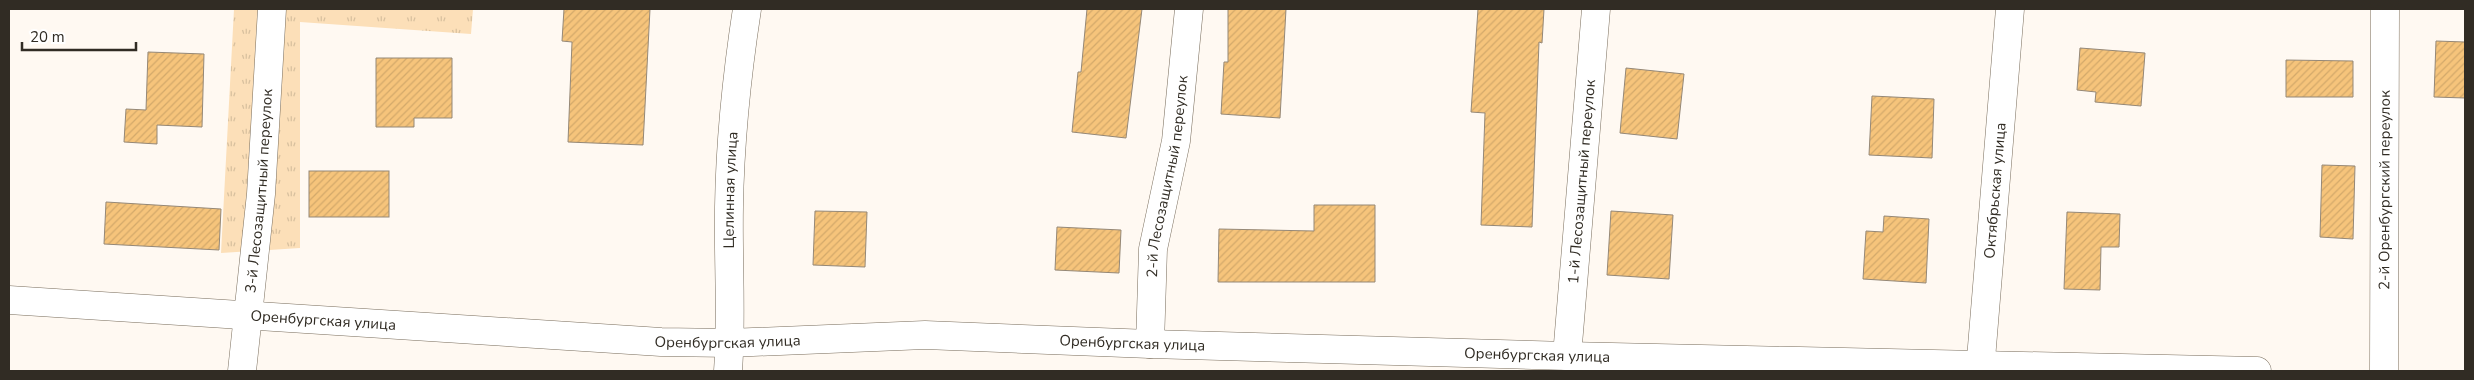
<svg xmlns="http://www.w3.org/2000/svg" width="2474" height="380" font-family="'Nunito Sans',sans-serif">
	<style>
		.grass { fill: url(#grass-tufts) }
		.building { fill: url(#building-hatch); stroke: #958877 }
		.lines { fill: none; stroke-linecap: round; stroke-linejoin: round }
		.minor-casing { stroke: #796d5c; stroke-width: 29 }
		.tertiary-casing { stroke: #796d5c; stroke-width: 29 }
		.minor { stroke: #fff; stroke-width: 28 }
		.tertiary { stroke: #fff; stroke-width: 28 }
		.labels { text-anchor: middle; stroke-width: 4; stroke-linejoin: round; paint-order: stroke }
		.street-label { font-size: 15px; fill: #312c24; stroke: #fff }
	</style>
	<defs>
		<pattern id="grass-tufts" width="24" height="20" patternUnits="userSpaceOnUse" patternTransform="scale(1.25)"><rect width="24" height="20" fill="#fcdfb8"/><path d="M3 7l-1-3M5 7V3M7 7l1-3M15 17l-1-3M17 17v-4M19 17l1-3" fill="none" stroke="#d8c09e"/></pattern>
		<pattern id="building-hatch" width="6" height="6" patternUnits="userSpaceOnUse" patternTransform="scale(1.25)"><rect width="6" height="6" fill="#f6c47b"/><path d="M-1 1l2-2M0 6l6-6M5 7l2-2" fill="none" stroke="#d3a96a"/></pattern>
	</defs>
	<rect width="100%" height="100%" fill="#fff9f2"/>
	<!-- grass -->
	<polygon class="grass" points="234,9 473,9 471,34 300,22 300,248 221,253"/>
	<!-- building -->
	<g class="building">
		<polygon points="564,9 650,9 643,145 568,142 572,42 562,41"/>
		<polygon points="1087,9 1142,9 1126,138 1072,132 1078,72 1081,72"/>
		<polygon points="1228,9 1286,9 1280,118 1221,114 1224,62 1228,62"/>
		<polygon points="1478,9 1544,9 1542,43 1539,42 1532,227 1481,225 1485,113 1471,112"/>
		<polygon points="2436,41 2465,42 2465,98 2434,97"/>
		<polygon points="2080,48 2145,53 2141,106 2095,102 2096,92 2077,90"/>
		<polygon points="148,52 204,54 202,127 157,125 157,144 124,142 126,109 146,110"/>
		<polygon points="376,58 452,58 452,118 414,118 414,127 376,127"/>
		<polygon points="2286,60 2353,61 2353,97 2286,97"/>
		<polygon points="1626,68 1684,74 1677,139 1620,133"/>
		<polygon points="1872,96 1934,99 1932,158 1869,155"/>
		<polygon points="2322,165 2355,166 2353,239 2320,237"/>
		<rect x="309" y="171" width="80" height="46"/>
		<polygon points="106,202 221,209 219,250 104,244"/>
		<polygon points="1314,205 1375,205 1375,282 1218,282 1219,229 1314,231"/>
		<polygon points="815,211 867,212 865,267 813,265"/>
		<polygon points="1611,211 1673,215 1669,279 1607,275"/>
		<polygon points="2067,212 2120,214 2119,247 2101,247 2100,290 2064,289"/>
		<polygon points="1884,216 1929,219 1926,283 1863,279 1866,231 1883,232"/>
		<polygon points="1057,227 1121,230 1119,273 1055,270"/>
	</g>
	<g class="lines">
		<defs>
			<g id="minor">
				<path id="s1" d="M9 300 661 342 730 343 925 335 1150 344 1567 356 2257 371"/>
				<path id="s2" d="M1150 344 1153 249 1176 141 1189 9"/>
				<path id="s3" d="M1567 356 1596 9"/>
				<path id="s4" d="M242 371 261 194 272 9"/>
				<path id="s5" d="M728 371C732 317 728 262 729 207 730 141 737 74 747 9"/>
				<path id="s6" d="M2384 371 2385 9"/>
			</g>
			<g id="tertiary">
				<path id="s7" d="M1980 371 2010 9"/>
			</g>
		</defs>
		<!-- minor casing -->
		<use href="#minor" class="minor-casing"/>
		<!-- tertiary casing -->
		<use href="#tertiary" class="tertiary-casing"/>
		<!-- minor -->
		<use href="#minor" class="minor"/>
		<!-- tertiary -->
		<use href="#tertiary" class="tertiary"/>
	</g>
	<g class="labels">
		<!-- street labels -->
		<g class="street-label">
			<text dy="5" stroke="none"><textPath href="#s2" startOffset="169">2-й Лесозащитный переулок</textPath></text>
			<text dy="5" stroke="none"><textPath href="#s3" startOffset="175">1-й Лесозащитный переулок</textPath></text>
			<text dy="5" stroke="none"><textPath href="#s4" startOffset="181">3-й Лесозащитный переулок</textPath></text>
			<text dy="5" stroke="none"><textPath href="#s5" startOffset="181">Целинная улица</textPath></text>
			<text dy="5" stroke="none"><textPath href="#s7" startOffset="181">Октябрьская улица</textPath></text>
			<text dy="5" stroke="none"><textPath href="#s6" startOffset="181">2-й Оренбургский переулок</textPath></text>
			<text dy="5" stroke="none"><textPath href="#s1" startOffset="315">Оренбургская улица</textPath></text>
			<text dy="5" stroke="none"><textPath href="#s1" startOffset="720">Оренбургская улица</textPath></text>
			<text dy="5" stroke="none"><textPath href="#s1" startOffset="1125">Оренбургская улица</textPath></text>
			<text dy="5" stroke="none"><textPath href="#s1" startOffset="1530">Оренбургская улица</textPath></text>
		</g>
	</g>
	<!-- border -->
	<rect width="2474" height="380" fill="none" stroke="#312c24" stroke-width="20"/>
	<!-- scale -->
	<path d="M22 42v8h114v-8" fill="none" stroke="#312c24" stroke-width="2.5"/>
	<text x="30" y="42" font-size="15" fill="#312c24" stroke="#ffffff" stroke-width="4" paint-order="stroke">20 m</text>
</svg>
